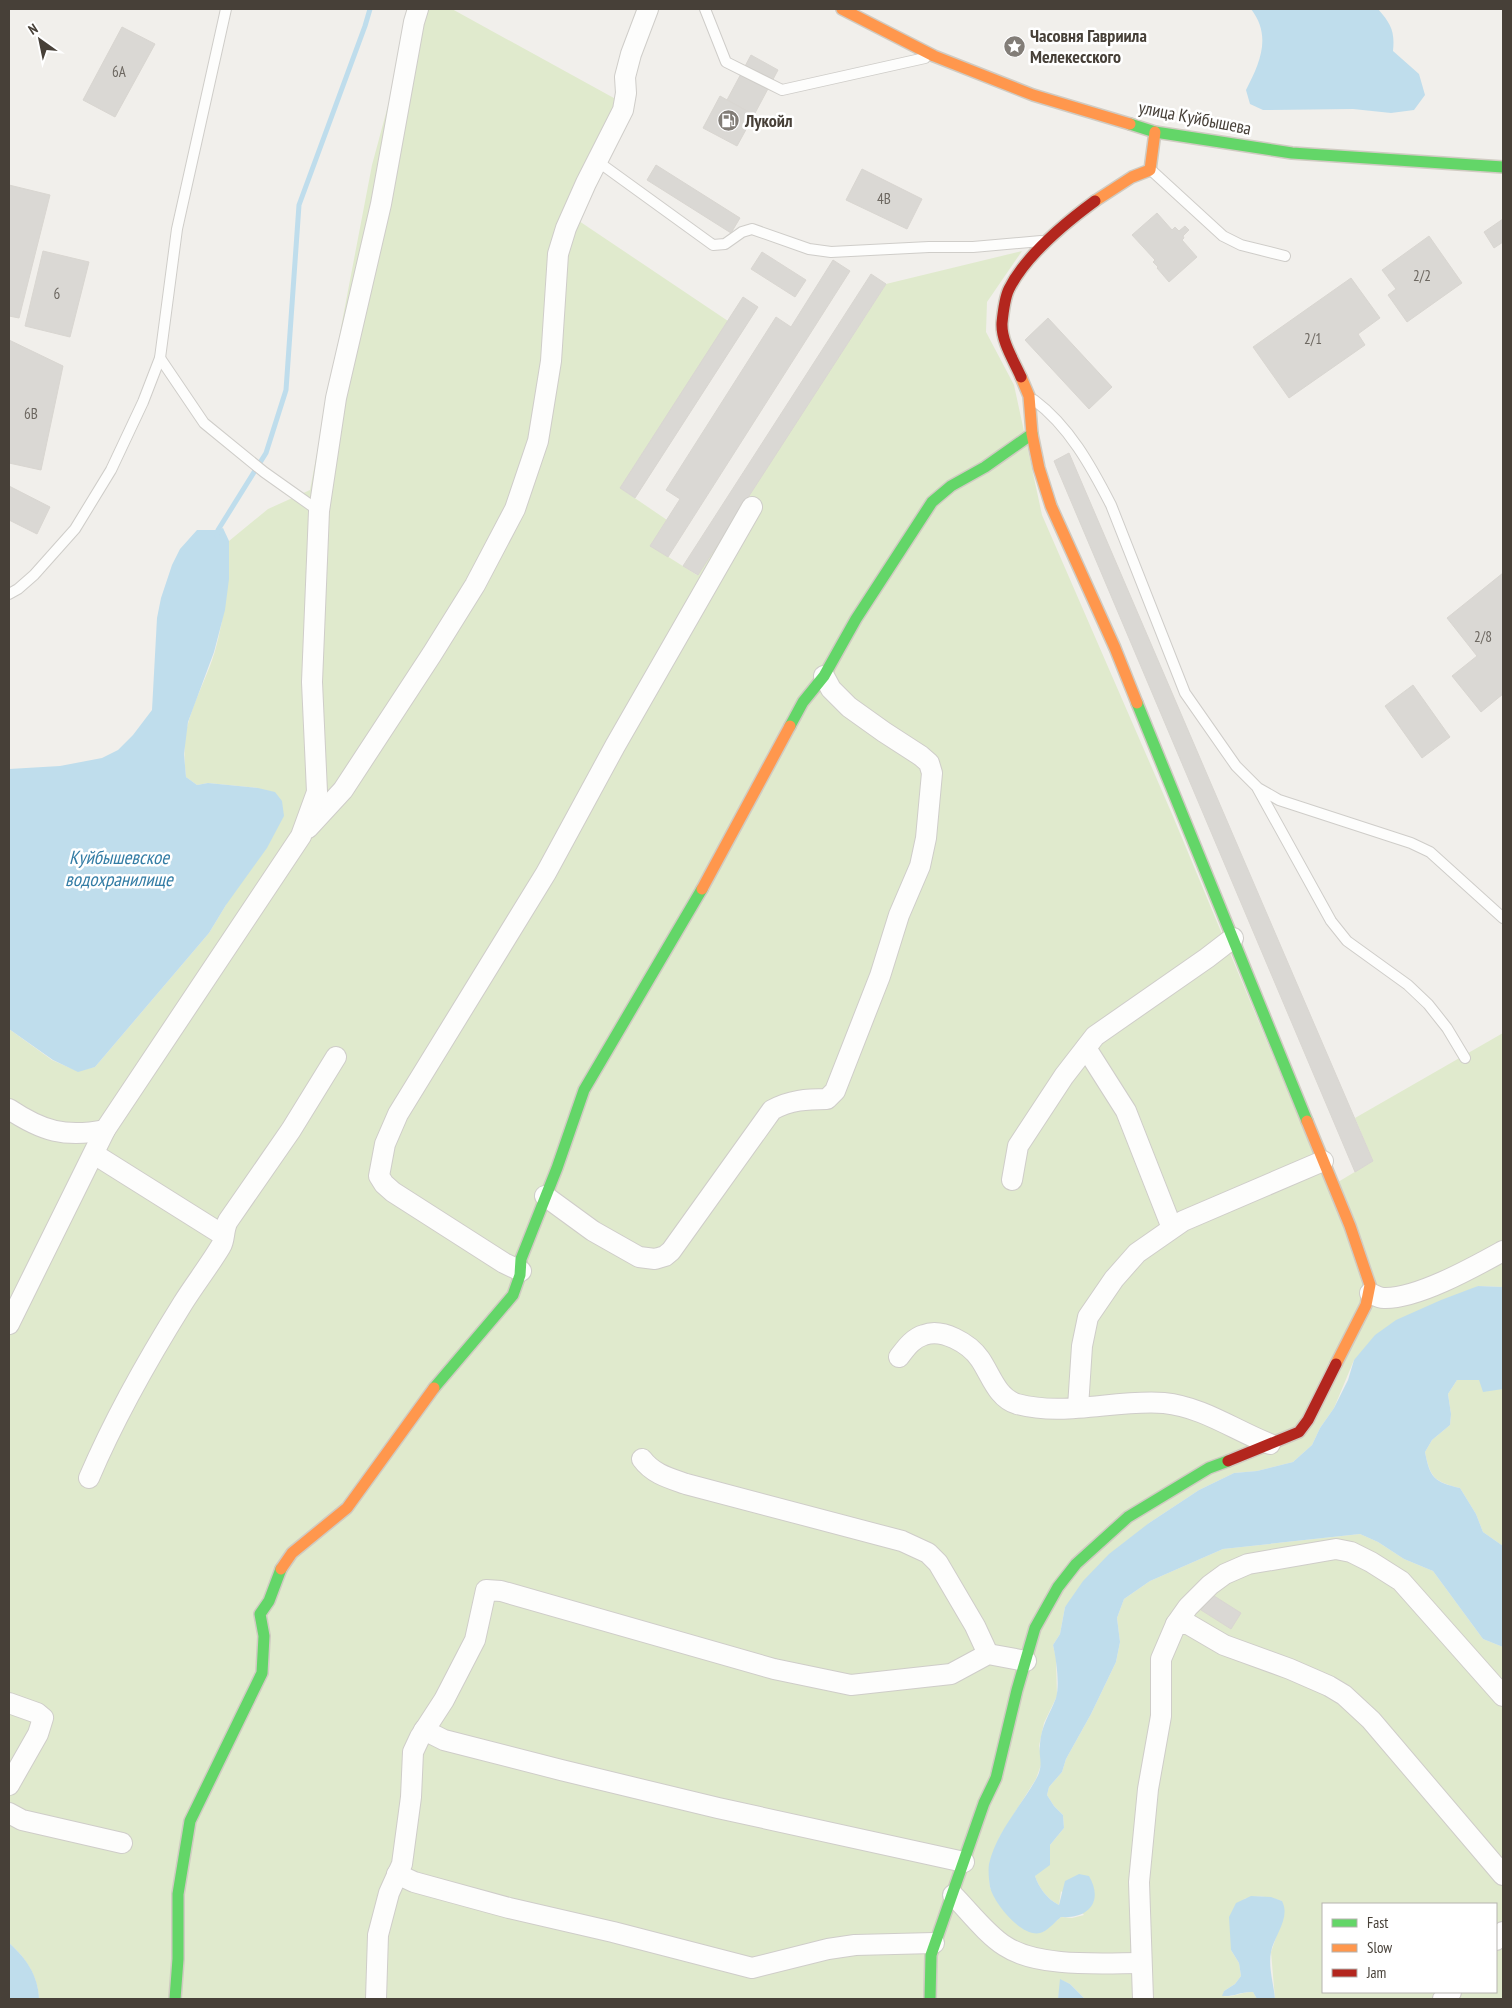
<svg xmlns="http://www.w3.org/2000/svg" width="1512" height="2008" font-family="'PT Sans Narrow',sans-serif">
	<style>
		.green { fill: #e0eacd; fill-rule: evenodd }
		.water { fill: #bfddec }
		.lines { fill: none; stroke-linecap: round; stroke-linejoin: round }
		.stream { stroke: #bfddec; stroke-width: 5 }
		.building { fill: #dad8d4; stroke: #d9d6d1 }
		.lane-casing { stroke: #cfcdc9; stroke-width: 12 }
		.street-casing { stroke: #cfcdc9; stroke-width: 22 }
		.fast-casing { stroke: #d0cbc2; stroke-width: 14 }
		.slow-casing { stroke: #d0cbc2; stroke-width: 14 }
		.jam-casing { stroke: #d0cbc2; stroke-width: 14 }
		.lane { stroke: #fdfdfc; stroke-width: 10 }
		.street { stroke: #fdfdfc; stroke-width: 20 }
		.fast { stroke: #63d668; stroke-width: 11 }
		.slow { stroke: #ff974d; stroke-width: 11 }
		.jam { stroke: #b3261e; stroke-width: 11 }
		.labels { text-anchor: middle; stroke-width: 5; stroke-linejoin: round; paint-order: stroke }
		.number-label { font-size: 15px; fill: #6c6760 }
		.poi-label { font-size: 18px; font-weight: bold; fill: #474038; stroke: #fff; text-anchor: start }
		.street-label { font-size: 18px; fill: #474038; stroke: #fff }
		.water-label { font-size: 19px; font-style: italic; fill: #347da5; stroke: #fff }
	</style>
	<rect width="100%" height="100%" fill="#f1efeb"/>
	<!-- green -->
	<g class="green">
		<path d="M414 9H452L632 108 579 221 728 321 620 488 667 520 651 546 697 575 886 284 1022 251 987 302 986 332 1014 385 1042 515 1172 814 1328 1188 1373 1161 1355 1118 1503 1033V1287L1478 1286 1354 1360 1334 1408 1320 1428 1312 1445 1293 1462 1257 1471 1234 1473 1199 1490 1149 1523 1065 1607 1060 1634 1053 1645 1056 1658 1057 1696 1044 1723 1039 1746 1042 1762 1036 1779 1000 1836 989 1865 990 1888 1043 1932 1061 1917 1072 1918 1084 1915 1061 1891 1059 1905C1047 1899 1039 1888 1035 1876L1049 1857 1050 1845 1064 1828 1063 1815 1054 1806 1047 1795 1049 1787 1062 1772 1066 1759 1091 1714 1116 1662 1120 1642 1117 1618 1124 1599 1150 1581 1223 1549 1360 1534 1378 1542 1404 1559 1433 1571 1483 1639 1503 1647V1999H1275L1271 1952 1283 1917 1282 1901C1270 1897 1256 1894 1244 1899L1231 1950 1239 1963 1241 1976 1235 1984 1224 1991 1223 1996C1233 1998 1242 1991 1253 1992L1257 1999H1085L1070 1984 1061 1980 1058 1999H39C38 1976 26 1958 9 1943V1029L52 1060 77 1071 95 1067 209 933 226 905 258 788 208 783 197 785 186 777C184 758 183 738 189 720 196 696 208 675 215 651 225 615 229 580 229 541L268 509 310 490 372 165ZM1323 1904H1496V1992H1323Z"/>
		<path d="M1457 1380H1479L1503 1389V1546L1483 1532 1476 1514 1460 1488C1434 1482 1430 1477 1425 1452L1432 1440 1450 1425 1451 1414 1448 1394Z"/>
	</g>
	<!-- water -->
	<g class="water">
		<path d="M1251 9H1378C1391 24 1395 31 1393 51L1419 74 1425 95 1414 110 1391 113 1353 109 1263 110 1250 104 1246 90C1260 63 1272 36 1251 9Z"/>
		<polygon points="223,528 229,541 229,579 225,610 214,652 188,722 184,754 186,777 197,785 208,783 258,788 275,792 282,801 284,816 267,848 226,905 209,933 95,1067 78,1072 53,1060 9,1029 9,769 60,766 102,758 118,750 133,735 152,710 157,618 161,598 172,565 180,549 197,530 218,530"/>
		<path d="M1478 1286 1503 1287V1389L1483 1392 1479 1380H1457L1448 1394 1451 1414 1450 1425 1432 1440 1425 1452C1430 1478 1434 1482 1460 1488L1476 1514 1483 1532 1503 1546V1647L1483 1639 1433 1571 1404 1559 1378 1542 1360 1534 1223 1549 1150 1581 1124 1599 1117 1618 1120 1642 1116 1662 1091 1714 1066 1759 1062 1772 1049 1787 1047 1795 1054 1806 1063 1815 1064 1828 1050 1845V1865L1035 1876C1039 1888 1047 1899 1059 1905L1065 1881 1079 1874 1089 1876C1104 1902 1088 1919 1061 1917 1056 1921 1049 1929 1043 1932 1024 1941 994 1904 990 1887 989 1881 988 1870 989 1864 996 1833 1020 1807 1035 1781 1045 1764 1038 1759 1040 1744 1041 1726 1050 1714 1056 1698 1060 1684 1056 1658 1053 1645L1060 1634 1065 1607 1083 1581 1109 1554 1149 1523 1199 1490 1234 1473 1257 1471 1293 1462 1312 1445 1320 1428 1334 1408 1348 1380 1354 1360 1375 1335 1396 1320 1441 1300Z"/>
		<path d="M1251 1896 1271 1897 1282 1901C1291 1918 1274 1936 1271 1952 1268 1967 1274 1985 1275 1999H1257L1253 1992C1242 1991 1234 1997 1222 1996L1224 1991 1235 1984 1241 1976 1239 1963 1231 1950 1229 1917 1236 1903Z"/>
		<path d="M9 1943C26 1958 38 1975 39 1999H9Z"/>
		<polygon points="1060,1979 1070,1984 1085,1999 1058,1999"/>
	</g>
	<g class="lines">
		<!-- stream -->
		<polyline class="stream" points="217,536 218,530 266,453 286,390 299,205 365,26 370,9"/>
	</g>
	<!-- building -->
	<g class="building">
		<polygon points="122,27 155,44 115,117 83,100"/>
		<polygon points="751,55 778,70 754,115 727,100"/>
		<polygon points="720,96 754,115 737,146 703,128"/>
		<polygon points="656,165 740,218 731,233 647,180"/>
		<polygon points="862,169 922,199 907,229 846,200"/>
		<polygon points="9,185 50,195 19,318 9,316"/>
		<polygon points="1157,213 1172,230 1175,227 1179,231 1185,226 1189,230 1183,236 1184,238 1182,240 1197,257 1169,282 1157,268 1158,267 1153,262 1155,260 1132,235"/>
		<polygon points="1503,219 1503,242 1494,248 1484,232"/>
		<polygon points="1429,236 1462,283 1407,322 1388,295 1396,289 1382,270"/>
		<polygon points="43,251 89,262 70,337 25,326"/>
		<polygon points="762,252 806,280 795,297 751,269"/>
		<polygon points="833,260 850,271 668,557 650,546 680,499 666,490 776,317 791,327"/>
		<polygon points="871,274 886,284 698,575 683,566"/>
		<polygon points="1351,278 1380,318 1358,334 1365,345 1289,398 1253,347"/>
		<polygon points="743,297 758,307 635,498 620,488"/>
		<polygon points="1048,318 1112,387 1089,409 1025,340"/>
		<polygon points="9,340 63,366 41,470 9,463"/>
		<polygon points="1069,453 1373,1161 1355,1172 1054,461"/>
		<polygon points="9,486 50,507 37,534 9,520"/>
		<polygon points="1503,573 1503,694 1481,712 1452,676 1477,656 1447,618"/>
		<polygon points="1413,685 1450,737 1422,758 1385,706"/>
		<polygon points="1211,1594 1241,1613 1231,1629 1201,1610"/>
	</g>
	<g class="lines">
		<defs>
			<g id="lane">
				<polyline points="705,9 726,62 782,90 925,58"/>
				<polyline points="597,161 713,245 725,244 742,232 752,229 809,249 831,252 929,247 973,247 1041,241"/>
				<polyline points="1151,170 1223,236 1241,245 1285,256"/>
				<polyline points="160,358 204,423 264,472 319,511"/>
				<path d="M1034 400C1069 426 1091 466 1111 505L1185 693 1236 766 1258 788 1279 800 1411 843 1430 852 1503 918"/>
				<polyline points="9,594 18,589 34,575 75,529 111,470 143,402 160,358 177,229 226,9"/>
				<polyline points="1258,789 1331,921 1347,941 1408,985 1428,1004 1447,1028 1465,1058"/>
			</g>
			<g id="street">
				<polyline points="308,828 343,790 432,654 475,585 515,509 538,441 551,361 558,254 566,228 586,183 623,110 626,93 625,77 631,54 648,9"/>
				<polyline points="1086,1048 1126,1111 1172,1228"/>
				<path d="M9 1109C42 1131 65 1138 105 1130"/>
				<polyline points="94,1154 223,1235"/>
				<polyline points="1012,1180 1018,1146 1064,1076 1095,1036 1207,958 1233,938"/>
				<path d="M545 1196 593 1231 639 1257 655 1259 665 1256 671 1251 772 1110C790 1100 807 1099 827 1099L835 1091 880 976 899 915 920 866 926 838 932 773 929 763 921 756 884 732 849 707 831 689 824 676"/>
				<polyline points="521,1271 504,1263 393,1192 384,1184 379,1176 385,1144 398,1114 546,873 615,746 752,507"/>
				<path d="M1370 1293C1374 1295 1379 1298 1384 1298 1417 1299 1474 1267 1503 1251"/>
				<polyline points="9,1324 105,1130 301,836 317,792 312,682 319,511 336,398 381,204 414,22 418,9"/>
				<path d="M899 1357C906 1348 913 1338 924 1335 942 1328 969 1343 980 1359 991 1375 997 1398 1017 1404 1065 1417 1116 1399 1164 1403 1203 1407 1234 1430 1270 1444"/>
				<polyline points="1078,1407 1082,1346 1088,1317 1114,1279 1137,1253 1183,1221 1323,1161"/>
				<path d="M642 1459C653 1474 669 1478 686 1484L902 1541 928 1553 938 1563 975 1626 988 1654"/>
				<path d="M89 1478C115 1417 148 1359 183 1303 195 1284 209 1266 221 1246 225 1240 223 1230 228 1221L291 1130 336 1057"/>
				<polyline points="1176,1624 1188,1624 1224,1645 1290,1669 1329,1686 1344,1695 1371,1720 1503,1875"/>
				<polyline points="9,1703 37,1713 43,1718 38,1734 9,1785"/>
				<polyline points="424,1730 444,1740 561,1770 718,1808 964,1862"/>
				<polyline points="9,1813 22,1820 122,1843"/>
				<polyline points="397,1874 414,1882 509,1908 613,1932 752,1968 828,1949 855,1945 934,1943"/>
				<path d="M953 1895C968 1910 987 1935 1005 1946 1038 1968 1103 1963 1141 1963"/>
				<polyline points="1496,1940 1503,1932"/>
				<polyline points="376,1999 378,1935 389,1893 402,1864 411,1797 413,1752 420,1737 444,1700 475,1640 486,1590 501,1591 774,1669 851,1685 951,1674 988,1654 1026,1661"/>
				<polyline points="1143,1999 1139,1882 1148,1789 1161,1716 1161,1659 1176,1624 1188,1607 1210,1585 1225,1574 1248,1564 1336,1549 1351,1552 1371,1562 1401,1581 1503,1696"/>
				<polyline points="1443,1999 1451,1992"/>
			</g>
			<g id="fast">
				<polyline points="1130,124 1155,132 1292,153 1503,167"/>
				<polyline points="1137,703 1307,1121"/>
				<polyline points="790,726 803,702 824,676 856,619 932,502 951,486 985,467 1032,434"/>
				<polyline points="434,1388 513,1295 520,1275 521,1259 557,1168 584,1090 702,889"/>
				<polyline points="175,1999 178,1959 178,1894 190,1821 262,1673 264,1636 260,1614 269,1601 281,1569"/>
				<polyline points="930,1999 931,1955 984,1803 996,1778 1017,1690 1035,1628 1058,1587 1076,1564 1128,1517 1209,1468 1228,1461"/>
			</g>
			<g id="slow">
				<polyline points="842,9 934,56 1033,95 1130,124"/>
				<polyline points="1095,201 1132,177 1150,170 1155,132"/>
				<polyline points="1021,377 1029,396 1032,434 1039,468 1051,506 1115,648 1137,703"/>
				<polyline points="702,889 790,726"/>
				<polyline points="1307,1121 1350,1226 1370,1285 1366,1305 1336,1364"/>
				<polyline points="281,1569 292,1553 347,1508 434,1388"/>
			</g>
			<g id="jam">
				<path d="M1021 377C1014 361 1001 341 1002 323 1003 313 1005 297 1009 289 1026 255 1065 223 1095 201"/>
				<polyline points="1228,1461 1299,1432 1308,1420 1336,1364"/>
			</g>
		</defs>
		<!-- lane casing -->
		<use href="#lane" class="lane-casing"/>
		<!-- street casing -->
		<use href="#street" class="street-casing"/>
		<!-- fast casing -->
		<use href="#fast" class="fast-casing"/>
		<!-- slow casing -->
		<use href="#slow" class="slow-casing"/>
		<!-- jam casing -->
		<use href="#jam" class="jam-casing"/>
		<!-- lane -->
		<use href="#lane" class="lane"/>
		<!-- street -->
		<use href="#street" class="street"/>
		<!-- fast -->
		<use href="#fast" class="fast"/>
		<!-- slow -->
		<use href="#slow" class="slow"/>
		<!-- jam -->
		<use href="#jam" class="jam"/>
	</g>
	<!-- icons -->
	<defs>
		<symbol id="sight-disc" viewBox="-11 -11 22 22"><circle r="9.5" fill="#827d77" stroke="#fff"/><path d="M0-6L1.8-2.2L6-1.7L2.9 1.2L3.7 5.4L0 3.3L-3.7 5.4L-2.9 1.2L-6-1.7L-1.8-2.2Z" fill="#fff"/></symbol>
		<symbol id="fuel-disc" viewBox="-11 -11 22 22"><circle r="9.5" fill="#827d77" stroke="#fff"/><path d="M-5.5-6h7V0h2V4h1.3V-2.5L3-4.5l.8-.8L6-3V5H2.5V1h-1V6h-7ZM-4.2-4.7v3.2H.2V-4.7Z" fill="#fff"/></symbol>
	</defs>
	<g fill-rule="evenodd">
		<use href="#sight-disc" x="1002" y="34" width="25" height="25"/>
		<use href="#fuel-disc" x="716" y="108" width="25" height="25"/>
	</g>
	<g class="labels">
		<!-- number labels -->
		<g class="number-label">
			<text x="119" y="77">6А</text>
			<text x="884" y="204">4В</text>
			<text x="1422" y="281">2/2</text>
			<text x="57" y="299">6</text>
			<text x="1313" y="344">2/1</text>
			<text x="31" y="419">6В</text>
			<text x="1483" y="642">2/8</text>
		</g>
		<!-- poi labels -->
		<g class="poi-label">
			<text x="1030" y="42">Часовня Гавриила<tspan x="1030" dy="21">Мелекесского</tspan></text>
			<text x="745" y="127">Лукойл</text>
		</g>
		<!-- street labels -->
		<g class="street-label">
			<text transform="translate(1195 118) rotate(11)" y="6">улица Куйбышева</text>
		</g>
		<!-- water labels -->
		<g class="water-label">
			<text x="119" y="864">Куйбышевское<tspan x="119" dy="22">водохранилище</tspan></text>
		</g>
	</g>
	<!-- border -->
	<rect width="1512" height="2008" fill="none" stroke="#474038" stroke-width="20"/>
	<!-- legend -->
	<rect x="1322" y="1903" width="175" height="90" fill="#ffffff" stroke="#b5b3af"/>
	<rect x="1332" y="1919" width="25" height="8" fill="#63d668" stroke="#b5b3af"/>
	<text x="1367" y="1928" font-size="15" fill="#474038">Fast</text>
	<rect x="1332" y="1944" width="25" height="8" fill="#ff974d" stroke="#b5b3af"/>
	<text x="1367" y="1953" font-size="15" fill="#474038">Slow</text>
	<rect x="1332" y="1969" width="25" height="8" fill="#b3261e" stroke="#b5b3af"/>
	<text x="1367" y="1978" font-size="15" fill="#474038">Jam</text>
	<!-- north arrow -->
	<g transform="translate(40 40) rotate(327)" stroke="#ffffff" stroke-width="4" paint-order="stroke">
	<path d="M0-4L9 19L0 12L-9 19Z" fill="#474038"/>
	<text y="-8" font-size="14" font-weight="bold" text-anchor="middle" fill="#474038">N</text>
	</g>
</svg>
